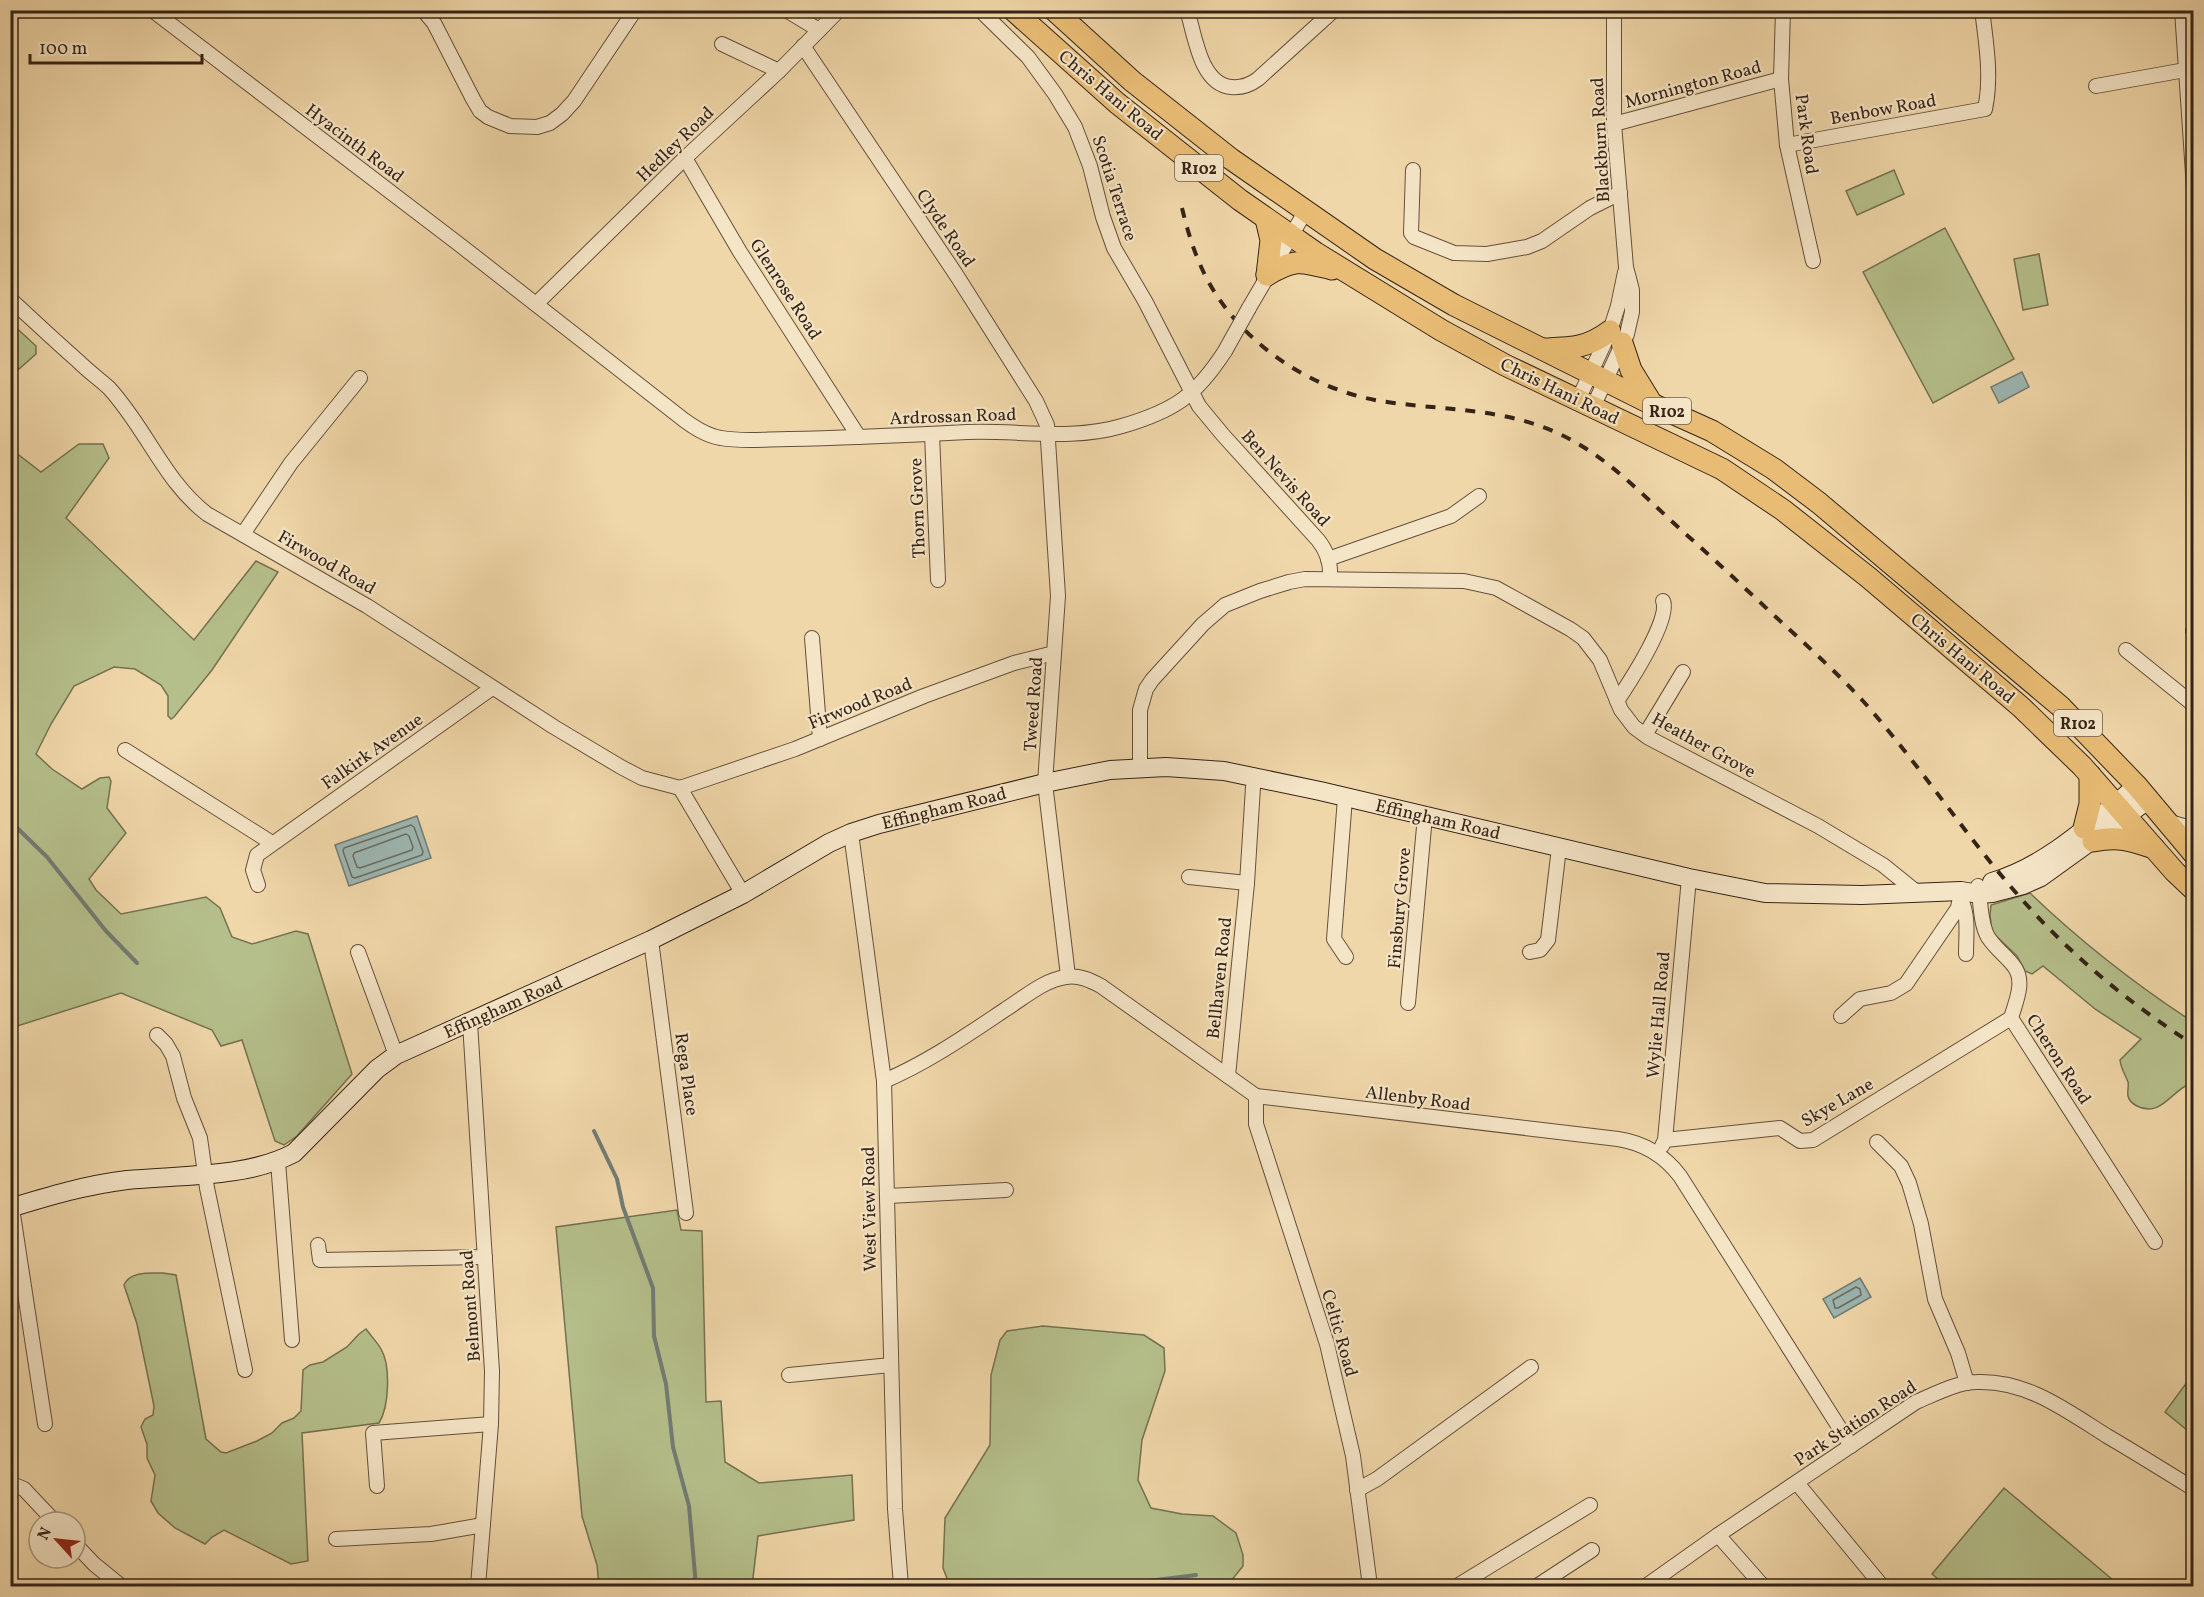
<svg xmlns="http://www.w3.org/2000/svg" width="2204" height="1597" font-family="Vollkorn,serif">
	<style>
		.green { fill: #b5bf8b; stroke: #757151; stroke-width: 1.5 }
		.water { fill: #9db7b2; stroke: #737c74; stroke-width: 1.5 }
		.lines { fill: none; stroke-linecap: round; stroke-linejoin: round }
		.shore { stroke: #696d64; stroke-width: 1.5 }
		.stream { stroke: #737c74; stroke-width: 4 }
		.street-casing { stroke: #64503c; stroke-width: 16 }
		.secondary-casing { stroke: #352317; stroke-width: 20 }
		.primary-casing { stroke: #352317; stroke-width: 23 }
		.street { stroke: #f5e5c7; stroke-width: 14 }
		.secondary { stroke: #f5e5c7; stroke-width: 18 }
		.primary { stroke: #e8bc74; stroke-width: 21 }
		.rail { stroke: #352317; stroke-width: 4; stroke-dasharray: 10 10; stroke-linecap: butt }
		.street-bridge-casing { stroke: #64503c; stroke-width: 16; stroke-linecap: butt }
		.street-bridge { stroke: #f5e5c7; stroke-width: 14 }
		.labels { text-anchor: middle; stroke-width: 4.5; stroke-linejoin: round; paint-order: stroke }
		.shield { fill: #f5e5c7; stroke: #6f5d4c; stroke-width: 1.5 }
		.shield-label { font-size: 16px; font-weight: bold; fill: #352317 }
		.street-label { font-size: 18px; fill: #352317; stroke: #f5e5c7 }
	</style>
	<rect width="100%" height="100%" fill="#f0d7a9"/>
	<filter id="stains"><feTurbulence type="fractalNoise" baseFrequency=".00333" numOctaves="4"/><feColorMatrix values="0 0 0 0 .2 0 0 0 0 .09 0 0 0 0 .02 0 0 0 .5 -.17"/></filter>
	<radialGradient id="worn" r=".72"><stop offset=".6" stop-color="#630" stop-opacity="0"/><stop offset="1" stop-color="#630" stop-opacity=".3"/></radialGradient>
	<!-- green -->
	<g class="green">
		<polygon points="1894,170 1904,194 1857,215 1846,191"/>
		<polygon points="1945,228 2014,359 1933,403 1863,272"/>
		<polygon points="2039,254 2048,305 2023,310 2014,259"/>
		<polygon points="10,322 36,346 36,354 11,376"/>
		<polygon points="79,444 103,444 109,458 66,518 194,640 256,561 278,572 212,670 174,717 171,719 168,716 168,696 161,685 135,669 114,667 74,686 51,724 36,754 52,769 82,789 100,778 109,777 111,781 107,808 126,833 89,879 96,890 121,914 206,897 220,908 232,937 252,944 296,931 308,934 352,1074 297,1136 284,1145 275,1141 242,1040 221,1046 212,1030 121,993 11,1028 11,449 41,472"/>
		<path d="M2030 893C2080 941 2135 984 2193 1022V1083C2173 1087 2162 1119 2137 1106 2133 1104 2129 1101 2128 1096 2127 1091 2129 1086 2128 1082 2125 1074 2121 1069 2120 1060L2141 1039 2095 1009 2043 966 2032 974 2025 971 2017 956 1992 932 1990 915 1991 905Z"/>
		<polygon points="677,1210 681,1230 702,1231 706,1402 721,1401 725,1462 759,1483 852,1475 854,1520 758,1536 752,1586 599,1586 597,1565 582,1516 556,1227"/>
		<path d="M163 1273 176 1275 206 1439 221 1452 226 1453 257 1441 272 1433 282 1423 294 1418 301 1411 303 1370 310 1365 323 1362 347 1347 359 1334 366 1329C371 1336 377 1342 381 1349 391 1366 389 1407 379 1423L302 1433 308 1561 291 1564 224 1530 212 1537 205 1544 175 1528 158 1513 151 1501 155 1475 147 1458V1444L141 1427 145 1419 153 1415 154 1406 137 1324 124 1285C130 1271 150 1273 163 1273Z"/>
		<polygon points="1043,1326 1144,1335 1164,1348 1165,1371 1142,1440 1138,1480 1151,1508 1182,1514 1213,1516 1236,1533 1243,1555 1243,1566 1227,1586 950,1586 943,1568 945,1518 990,1445 991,1375 1000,1340 1007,1331"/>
		<polygon points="2193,1374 2193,1435 2165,1412"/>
		<polygon points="2004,1488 2120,1586 1946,1586 1932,1574"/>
	</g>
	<!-- water -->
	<g class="water">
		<polygon points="2022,372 2029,387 1999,403 1991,387"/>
		<polygon points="417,816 431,858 349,886 335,845"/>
		<polygon points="1860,1278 1871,1297 1834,1318 1823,1299"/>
	</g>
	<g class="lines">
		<!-- shore -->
		<g class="shore">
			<polygon points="411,825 414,827 423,852 422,855 355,878 352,877 343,851 344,848"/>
			<polygon points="406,834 409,836 413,847 412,850 360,868 357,867 353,856 354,853"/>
			<polygon points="1856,1287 1860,1289 1861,1295 1838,1308 1835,1308 1833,1300"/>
		</g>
		<!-- stream -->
		<g class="stream">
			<polyline points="10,821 47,857 106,931 137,963"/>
			<polyline points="594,1131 617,1179 623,1207 653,1288 654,1336 666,1384 673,1447 689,1506 696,1586"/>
			<polyline points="1127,1586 1140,1582 1196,1575"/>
		</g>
		<defs>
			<g id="street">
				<path d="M152 10 460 245 684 420C695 428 707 436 721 438 743 442 767 439 789 439 848 438 908 435 967 432 1019 430 1071 441 1122 426 1174 411 1196 396 1225 351"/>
				<polyline points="423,10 434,23 473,99 480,111 488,117 510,126 537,127 550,123 562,114 574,101 635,10"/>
				<polyline points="786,10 819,30"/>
				<path d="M980 10 1028 57 1055 94 1075 127 1090 166 1103 217 1114 248 1145 301 1199 406 1223 435 1318 540C1327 551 1331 564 1330 578"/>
				<path d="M1187 10C1195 35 1200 84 1231 87 1241 88 1250 85 1258 79L1334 10"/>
				<polyline points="1783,10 1781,79 1787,145 1813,261"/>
				<polyline points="2182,10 2194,189"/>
				<polyline points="722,44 779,71"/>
				<polyline points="803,46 957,276 1036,401 1047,425 1058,596 1045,783 1068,976"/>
				<polyline points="2096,86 2185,70"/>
				<polyline points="1614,124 1781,79"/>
				<path d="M1787 145 1985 109C1992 77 1986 42 1982 10"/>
				<polyline points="685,158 740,252 859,437"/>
				<polyline points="1413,170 1411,233 1414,237 1454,253 1487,254 1527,247 1542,241 1590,208 1620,193"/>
				<path d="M10 299C33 320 55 341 78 361 88 371 99 379 109 388 146 428 164 481 207 514L367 606 554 727 621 767 642 778 680 788 795 749 924 696 1014 663 1054 653"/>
				<polyline points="536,304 685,158 779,71 839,10"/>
				<polyline points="1249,308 1305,212"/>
				<polyline points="1578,400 1610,331 1618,306 1625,272"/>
				<polyline points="1593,407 1627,334 1632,312 1632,290 1626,267 1614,124 1614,10"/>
				<polyline points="932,434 938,580"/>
				<polyline points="243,534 291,463 360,378"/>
				<polyline points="1328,559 1451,516 1479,496"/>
				<polyline points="2193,631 2194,630"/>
				<polyline points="812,638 820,739"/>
				<polyline points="2126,650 2194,705"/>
				<path d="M1617 701C1629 683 1671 619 1663 601"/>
				<polyline points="1645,735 1683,672"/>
				<polyline points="125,750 272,843"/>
				<polyline points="1140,767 1140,710 1146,689 1152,680 1203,624 1225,605 1260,591 1289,582 1305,579 1464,581 1496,588 1570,629 1583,638 1600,660 1621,710 1634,727 1649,738 1818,826 1883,865 1919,894"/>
				<polyline points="680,788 743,894"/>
				<polyline points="1345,798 1334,939 1346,957"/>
				<polyline points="2167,821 2183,826 2194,825"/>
				<polyline points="851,833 884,1081 895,1509 901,1586"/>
				<polyline points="1189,877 1247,883"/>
				<polyline points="258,885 253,870 257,855 492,688"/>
				<path d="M1978 886C1981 902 1980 923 1988 937 1995 948 2005 955 2013 965 2026 980 2016 1001 2011 1018L2155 1242"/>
				<path d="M1961 899C1969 917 1966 935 1966 954"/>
				<polyline points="651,940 686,1213"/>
				<polyline points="358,952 396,1055"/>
				<polyline points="1530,952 1540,950 1548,940 1559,848"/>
				<polyline points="1408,1003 1425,816"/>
				<polyline points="1841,1016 1860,999 1891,993 1906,984 1958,908 1961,891"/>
				<polyline points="470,1023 492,1371 491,1424 478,1586"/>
				<polyline points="157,1035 166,1044 173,1056 184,1098 200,1138 207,1188 245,1370"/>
				<polyline points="1228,1076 1247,883 1253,787"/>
				<path d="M884 1081C927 1063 967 1035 1006 1009 1025 997 1044 980 1066 977 1079 975 1090 980 1101 986L1256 1096 1618 1139C1644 1143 1664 1155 1680 1176L1851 1446"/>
				<polyline points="1256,1096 1256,1124 1327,1344 1353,1456 1370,1586"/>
				<polyline points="1665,1140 1780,1128 1800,1141 1813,1140 2011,1018"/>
				<polyline points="1877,1142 1901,1166 1909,1183 1921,1224 1935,1299 1958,1353 1967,1383"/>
				<polyline points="1662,1146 1665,1140 1689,878"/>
				<polyline points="278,1162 292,1340"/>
				<polyline points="888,1196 1006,1190"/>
				<polyline points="12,1208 45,1424"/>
				<polyline points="318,1245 320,1260 485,1257"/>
				<polyline points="789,1375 891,1365"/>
				<polyline points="10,1483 24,1489 55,1522"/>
				<polyline points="1797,1483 1882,1586"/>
				<polyline points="377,1486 373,1433 491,1424"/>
				<polyline points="1357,1490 1377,1479 1531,1367"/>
				<polyline points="1718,1535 1763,1586"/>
				<polyline points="336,1539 431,1534 483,1525"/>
				<polyline points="75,1544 94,1564 121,1586"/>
				<polyline points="1457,1586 1590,1505"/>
				<polyline points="1537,1586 1592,1550"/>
				<path d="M1646 1586 1718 1535 1916 1402C1935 1394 1957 1382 1977 1382 2027 1380 2067 1411 2107 1436 2136 1453 2165 1471 2194 1489"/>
			</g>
			<g id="secondary">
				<path d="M1992 882C2047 866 2093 822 2137 786"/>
				<path d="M10 1208C49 1196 86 1185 127 1180 180 1175 247 1178 294 1153L377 1069 396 1055 651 940 743 894 829 843 851 833 879 824 1045 783 1110 770 1166 767 1224 771 1320 791 1689 878 1765 893 1862 895 1961 891 1979 894 1992 893 2023 885 2041 877 2148 800"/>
			</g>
			<g id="primary">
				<polyline points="1013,10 1117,103 1240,200 1316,253 1441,330 1505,365 1722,469 1783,510 1868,577 2021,707 2082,766 2175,872 2194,890"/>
				<polyline points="1054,10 1132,81 1231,159 1375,259 1454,305 1652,404 1712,431 1774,469 1819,503 2060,706 2137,786 2194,854"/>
				<polyline points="1266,219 1271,240 1267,275"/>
				<path d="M1267 275C1295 258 1301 261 1332 269"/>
				<polyline points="1622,343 1631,370 1652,404"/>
				<path d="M1545 349C1573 348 1587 348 1610 331"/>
				<polyline points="2084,828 2090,804 2090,775"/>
				<path d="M2093 841C2120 836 2129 840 2154 848"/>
			</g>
		</defs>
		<!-- street casing -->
		<use href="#street" class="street-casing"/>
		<!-- secondary casing -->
		<use href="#secondary" class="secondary-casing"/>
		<!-- primary casing -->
		<use href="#primary" class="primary-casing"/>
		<!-- street -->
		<use href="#street" class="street"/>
		<!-- secondary -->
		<use href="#secondary" class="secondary"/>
		<!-- primary -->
		<use href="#primary" class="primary"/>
		<!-- rail -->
		<g class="rail">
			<polyline points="1092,10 1096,14"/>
			<path d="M1182 208C1188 233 1195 256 1207 279 1242 345 1314 392 1387 402 1458 412 1521 407 1585 448 1623 472 1655 507 1689 537 1723 567 1756 599 1790 630 1815 653 1840 676 1863 701 1921 766 1968 840 2026 904 2075 959 2132 1005 2194 1045"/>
		</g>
		<defs>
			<polyline id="street-bridge" points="1225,351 1249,308"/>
		</defs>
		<!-- street-bridge casing -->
		<use href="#street-bridge" class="street-bridge-casing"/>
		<!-- street-bridge -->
		<use href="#street-bridge" class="street-bridge"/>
	</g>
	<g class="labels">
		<!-- shield labels -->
		<g class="shield">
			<rect x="1175" y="155" width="48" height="26" rx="4.5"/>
			<rect x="1643" y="398" width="48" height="26" rx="4.5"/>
			<rect x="2054" y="710" width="48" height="26" rx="4.5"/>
		</g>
		<g class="shield-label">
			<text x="1199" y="174">R102</text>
			<text x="1667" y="417">R102</text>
			<text x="2078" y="729">R102</text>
		</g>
		<!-- street labels -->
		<g class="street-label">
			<text transform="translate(1693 84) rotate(-15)" y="6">Mornington Road</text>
			<text transform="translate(1111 95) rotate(40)" y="6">Chris Hani Road</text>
			<text transform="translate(1883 109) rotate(-10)" y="6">Benbow Road</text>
			<text transform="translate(1807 134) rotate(82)" y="6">Park Road</text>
			<text transform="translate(1600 140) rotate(-93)" y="6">Blackburn Road</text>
			<text transform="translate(355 143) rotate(37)" y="6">Hyacinth Road</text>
			<text transform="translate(675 144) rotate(-44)" y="6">Hedley Road</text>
			<text transform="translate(1115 188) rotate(72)" y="6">Scotia Terrace</text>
			<text transform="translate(946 228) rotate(56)" y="6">Clyde Road</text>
			<text transform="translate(786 289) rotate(57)" y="6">Glenrose Road</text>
			<text transform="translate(1560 391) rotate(26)" y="6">Chris Hani Road</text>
			<text transform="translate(953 416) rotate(-2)" y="6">Ardrossan Road</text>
			<text transform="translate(1286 478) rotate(48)" y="6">Ben Nevis Road</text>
			<text transform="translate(917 508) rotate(-92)" y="6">Thorn Grove</text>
			<text transform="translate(327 562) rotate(30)" y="6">Firwood Road</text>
			<text transform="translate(1963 658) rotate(40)" y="6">Chris Hani Road</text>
			<text transform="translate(860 703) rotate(-22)" y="6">Firwood Road</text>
			<text transform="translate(1033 704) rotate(-86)" y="6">Tweed Road</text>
			<text transform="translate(1704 745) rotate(29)" y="6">Heather Grove</text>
			<text transform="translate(372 751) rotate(-35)" y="6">Falkirk Avenue</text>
			<text transform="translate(944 808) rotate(-14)" y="6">Effingham Road</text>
			<text transform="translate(1438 819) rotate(13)" y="6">Effingham Road</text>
			<text transform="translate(1399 908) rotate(-85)" y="6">Finsbury Grove</text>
			<text transform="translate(1219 978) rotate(-84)" y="6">Bellhaven Road</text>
			<text transform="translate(503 1007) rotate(-24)" y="6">Effingham Road</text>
			<text transform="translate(1658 1015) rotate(-85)" y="6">Wylie Hall Road</text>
			<text transform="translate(2059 1059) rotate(57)" y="6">Cheron Road</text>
			<text transform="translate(687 1074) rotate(82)" y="6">Rega Place</text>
			<text transform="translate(1418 1098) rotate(7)" y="6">Allenby Road</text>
			<text transform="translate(1837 1102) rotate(-30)" y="6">Skye Lane</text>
			<text transform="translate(869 1209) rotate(-91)" y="6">West View Road</text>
			<text transform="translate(470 1306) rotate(-94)" y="6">Belmont Road</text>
			<text transform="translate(1340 1333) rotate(74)" y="6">Celtic Road</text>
			<text transform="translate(1855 1423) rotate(-33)" y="6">Park Station Road</text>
		</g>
	</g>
	<!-- margin -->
	<rect width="2204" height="1597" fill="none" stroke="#f0d7a9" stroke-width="36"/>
	<rect x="12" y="12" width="2180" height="1573" fill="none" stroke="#352317" stroke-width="3"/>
	<rect x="18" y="18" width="2168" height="1561" fill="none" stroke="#352317" stroke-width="1.5"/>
	<!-- north arrow -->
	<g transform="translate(57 1540) rotate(297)"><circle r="28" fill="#f5e5c7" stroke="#a89781" stroke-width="1.5"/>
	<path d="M0-4.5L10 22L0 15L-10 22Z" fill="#8f2418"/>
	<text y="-9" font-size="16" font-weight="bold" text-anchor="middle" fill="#352317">N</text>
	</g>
	<!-- scale -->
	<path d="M30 54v9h172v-9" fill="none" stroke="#352317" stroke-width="3"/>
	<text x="39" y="54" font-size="18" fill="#352317" stroke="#f5e5c7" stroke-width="4.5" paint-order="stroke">100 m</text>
	<rect width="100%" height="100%" filter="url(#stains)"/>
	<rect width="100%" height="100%" fill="url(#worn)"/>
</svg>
